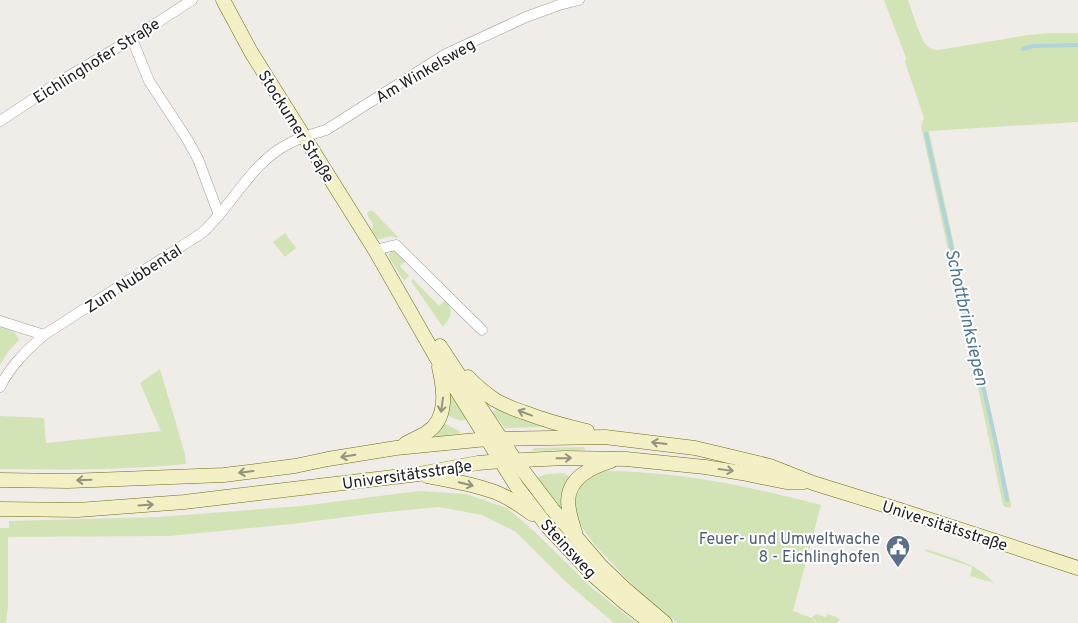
<svg xmlns="http://www.w3.org/2000/svg" width="1078" height="623" font-family="Overpass,sans-serif">
	<style>
		.grass { fill: #d2e4b6 }
		.lines { fill: none; stroke-linecap: round; stroke-linejoin: round }
		.stream { stroke: #afd4d9; stroke-width: 4 }
		.street-casing { stroke: #9e9e9e; stroke-width: 11 }
		.secondary-casing { stroke: #6e6d12; stroke-width: 15 }
		.street { stroke: #fff; stroke-width: 10 }
		.secondary { stroke: #f3f0c5; stroke-width: 14 }
		.oneway { stroke: #94937b }
		.labels { text-anchor: middle; stroke-width: 4; stroke-linejoin: round; paint-order: stroke }
		.street-label { font-size: 16px; fill: #212121; stroke: #fff }
		.service-label { font-size: 16px; fill: #4e5e75; stroke: #fff; text-anchor: end }
		.water-label { font-size: 18px; font-style: italic; fill: #4d7790; stroke: #fff }
	</style>
	<rect width="100%" height="100%" fill="#f0ede9"/>
	<!-- grass -->
	<g class="grass">
		<path d="M884 0H908C912 10 921 44 930 48 931 49 936 50 938 50L1028 35 1049 33H1078V122L929 131 1011 504V507L1009 508 1005 507 1003 505 972 360 921 126 924 118 905 62 906 58Z"/>
		<path d="M372 210 398 237 396 238C390 235 387 237 381 239L376 238 372 231 373 224 367 215 368 212Z"/>
		<polygon points="285,233 296,248 285,257 273,242"/>
		<polygon points="393,250 396,251 406,260 400,266 409,276 404,281 390,259 389,255 390,252"/>
		<path d="M413 279 439 306 446 300C454 312 451 317 443 327L411 281Z"/>
		<path d="M0 326C9 329 16 331 19 340L8 352 0 365Z"/>
		<path d="M160 369 185 454 186 464C124 470 62 470 0 469V416L44 418 46 443 161 431 140 383Z"/>
		<polygon points="451,395 466,419 461,421 446,415 449,396"/>
		<polygon points="497,407 518,418 542,425 543,427 505,428 493,413"/>
		<polygon points="443,423 458,430 461,433 429,439"/>
		<polygon points="584,447 585,449 584,450 534,451 533,450 534,448"/>
		<path d="M603 471C677 471 750 486 821 505L793 611 812 618 816 623H677L638 591 594 544 583 529 577 517 575 503 577 492 583 482 593 474Z"/>
		<polygon points="563,473 567,475 571,478 562,510 537,478 546,474"/>
		<polygon points="419,491 466,494 507,508 535,532 592,588 636,623 614,623 567,583 516,532 482,515 439,507 378,513 292,524 170,536 8,537 8,605 6,623 0,623 0,528 9,528 9,521 157,517 301,506"/>
		<path d="M926 549C950 557 977 563 994 583L970 576 972 567 925 551Z"/>
		<polygon points="816,614 826,617 827,614 837,617 840,620 836,623 817,623 812,617"/>
	</g>
	<g class="lines">
		<!-- stream -->
		<g class="stream">
			<polyline points="1023,49 1032,46 1078,45"/>
			<polyline points="926,134 996,443 1007,500"/>
		</g>
		<defs>
			<g id="street">
				<polyline points="132,39 149,81 187,139 198,159 219,215"/>
				<polyline points="0,121 62,80 132,39 192,0"/>
				<polyline points="375,250 396,245 482,330"/>
				<polyline points="0,321 44,335"/>
				<path d="M0 387C10 366 27 350 44 335L202 233C233 205 251 162 290 143 301 137 314 134 326 130L446 54 526 17 559 5 579 0"/>
			</g>
			<g id="secondary">
				<polyline points="223,0 251,52 375,250 436,357 517,487 548,527 593,575 624,602 651,623"/>
				<polyline points="440,346 515,460 553,510 601,566 625,589 665,623"/>
				<path d="M468 377C476 386 485 393 495 400 504 405 514 409 523 412 544 420 565 426 587 431"/>
				<path d="M405 444C412 440 419 437 426 433 449 419 444 389 439 367"/>
				<path d="M427 476C450 480 473 484 495 492 508 497 521 506 532 514"/>
				<polyline points="0,480 68,481 224,475 295,466 328,459 396,448 487,439 605,437 695,448 770,466 813,483 900,510 1078,568"/>
				<polyline points="0,509 78,510 184,502 419,474 478,463 501,461 565,458 626,459 705,467 742,473 786,482 804,482"/>
				<path d="M575 532C568 511 561 490 583 474 591 468 601 464 611 461"/>
			</g>
		</defs>
		<!-- street casing -->
		<use href="#street" class="street-casing"/>
		<!-- secondary casing -->
		<use href="#secondary" class="secondary-casing"/>
		<!-- street -->
		<use href="#street" class="street"/>
		<!-- secondary -->
		<use href="#secondary" class="secondary"/>
	</g>
	<!-- one-way arrows -->
	<defs><path id="oneway-shaft" d="M-6 0H5M1.5-3L5.5 0L1.5 3" fill="none" stroke-width="1.6" stroke-linecap="round" stroke-linejoin="round" transform="scale(1.25)"/></defs>
	<g class="oneway">
		<use href="#oneway-shaft" transform="translate(442 405) rotate(98)"/>
		<use href="#oneway-shaft" transform="translate(525 413) rotate(-159)"/>
		<use href="#oneway-shaft" transform="translate(659 443) rotate(-173)"/>
		<use href="#oneway-shaft" transform="translate(348 456) rotate(171)"/>
		<use href="#oneway-shaft" transform="translate(564 458) rotate(-1)"/>
		<use href="#oneway-shaft" transform="translate(726 470) rotate(8)"/>
		<use href="#oneway-shaft" transform="translate(246 472) rotate(173)"/>
		<use href="#oneway-shaft" transform="translate(84 480) rotate(178)"/>
		<use href="#oneway-shaft" transform="translate(466 484) rotate(14)"/>
		<use href="#oneway-shaft" transform="translate(146 505) rotate(-4)"/>
	</g>
	<!-- icons -->
	<defs>
		<symbol id="civic-pin" viewBox="-11 -11 22 30"><path d="M0 17L-7.5 6A9.5 9.5 0 1 1 7.5 6Z" fill="#5c6f8a" stroke="#fff"/><path d="M-.6-6.5H3V-4.5H.6V-3L4-1V1h2V6H-6V1h2V-1L-.6-3ZM-1.2 2.5V6h2.4V2.5Z" fill="#fff"/></symbol>
	</defs>
	<g fill-rule="evenodd">
		<use href="#civic-pin" x="884" y="533" width="28" height="38"/>
	</g>
	<g class="labels">
		<!-- street labels -->
		<g class="street-label">
			<text transform="translate(96 60) rotate(-32)" y="6">Eichlinghofer Straße</text>
			<text transform="translate(425 70) rotate(-30)" y="6">Am Winkelsweg</text>
			<text transform="translate(297 126) rotate(58)" y="6">Stockumer Straße</text>
			<text transform="translate(133 278) rotate(-33)" y="6">Zum Nubbental</text>
			<text transform="translate(407 474) rotate(-8)" y="6">Universitätsstraße</text>
			<text transform="translate(945 525) rotate(18)" y="6">Universitätsstraße</text>
			<text transform="translate(569 548) rotate(47)" y="6">Steinsweg</text>
		</g>
		<!-- service labels -->
		<g class="service-label">
			<text x="880" y="544">Feuer- und Umweltwache<tspan x="880" dy="18">8 - Eichlinghofen</tspan></text>
		</g>
		<!-- water labels -->
		<g class="water-label">
			<text transform="translate(967 317) rotate(77)" y="6">Schottbrinksiepen</text>
		</g>
	</g>
</svg>
